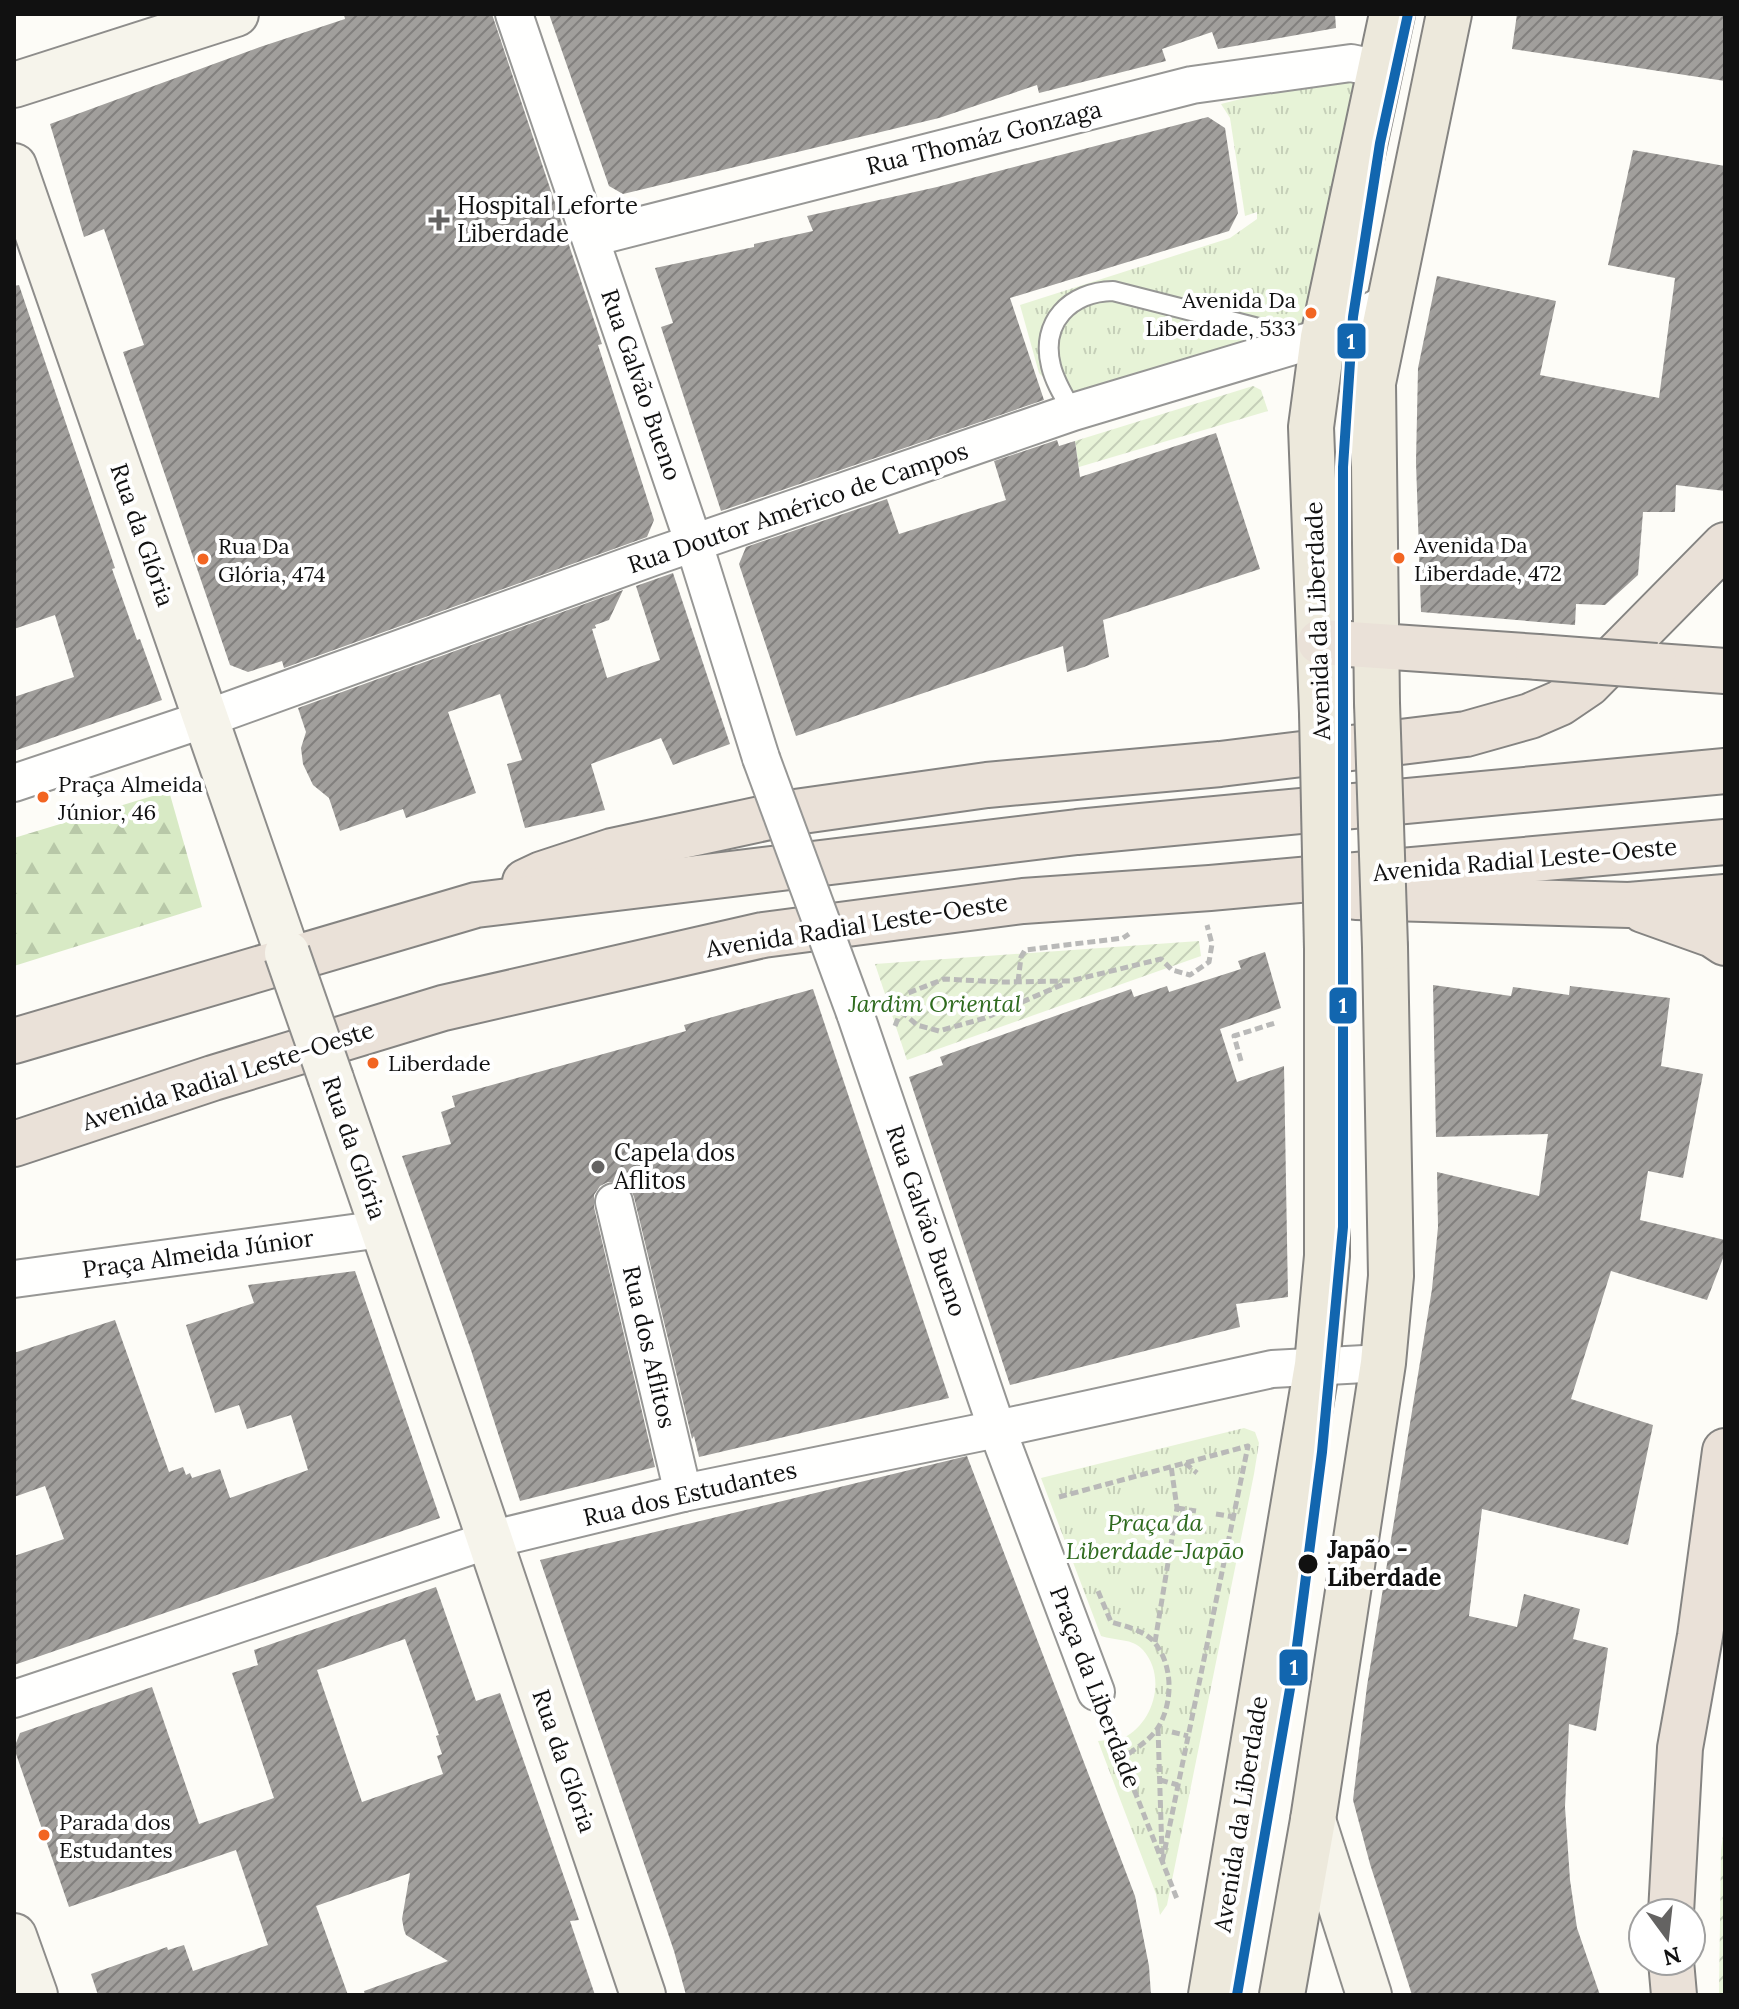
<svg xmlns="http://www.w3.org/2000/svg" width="1739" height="2009" font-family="Lora,serif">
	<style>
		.grass { fill: url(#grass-tufts) }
		.forest { fill: url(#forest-firs) }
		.garden { fill: url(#garden-furrows) }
		.building { fill: url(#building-hatch); fill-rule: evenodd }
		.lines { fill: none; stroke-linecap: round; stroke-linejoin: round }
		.lane-casing { stroke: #979795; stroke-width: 22 }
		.street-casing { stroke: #979795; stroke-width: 40 }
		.secondary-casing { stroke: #8e8d8b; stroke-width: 48 }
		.primary-casing { stroke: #858482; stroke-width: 48 }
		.highway-casing { stroke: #858482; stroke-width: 48 }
		.path { stroke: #b9b9b8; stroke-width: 5; stroke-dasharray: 8 4; stroke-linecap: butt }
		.lane { stroke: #fffffe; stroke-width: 18 }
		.street { stroke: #fffffe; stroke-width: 36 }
		.secondary { stroke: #f6f4eb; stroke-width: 44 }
		.primary { stroke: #ede9dc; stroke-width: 44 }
		.highway { stroke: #eae1d8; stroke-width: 44 }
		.street-bridge-casing { stroke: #979795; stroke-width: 40; stroke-linecap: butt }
		.secondary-bridge-casing { stroke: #8e8d8b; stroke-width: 48; stroke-linecap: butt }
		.primary-bridge-casing { stroke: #858482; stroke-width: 48; stroke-linecap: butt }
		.highway-bridge-casing { stroke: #858482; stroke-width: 48; stroke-linecap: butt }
		.street-bridge { stroke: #fffffe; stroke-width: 36 }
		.secondary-bridge { stroke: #f6f4eb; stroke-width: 44 }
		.primary-bridge { stroke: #ede9dc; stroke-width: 44 }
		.highway-bridge { stroke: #eae1d8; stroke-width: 44 }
		.metro-1-casing { stroke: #fff; stroke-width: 16 }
		.metro-1 { stroke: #1266af; stroke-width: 10 }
		.poi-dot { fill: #646362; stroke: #fff; stroke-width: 3 }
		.bus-dot { fill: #f26522; stroke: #fff; stroke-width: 3 }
		.stop-dot { fill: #111; stroke: #fff; stroke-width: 3 }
		.labels { text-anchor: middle; stroke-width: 8; stroke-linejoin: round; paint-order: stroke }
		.bus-label { font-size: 22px; fill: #111; stroke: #fff; text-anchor: start }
		.street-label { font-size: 24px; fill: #111; stroke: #fff }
		.poi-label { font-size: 24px; fill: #111; stroke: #fff; text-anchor: start }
		.park-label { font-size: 24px; font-style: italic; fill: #2f6b1f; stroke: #fff }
		.stop-label { font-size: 24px; font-weight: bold; fill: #111; stroke: #fff; text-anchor: start }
		.line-badge { stroke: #fff; stroke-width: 3 }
		.badge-label { font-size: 22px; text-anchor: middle; font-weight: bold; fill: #fff }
	</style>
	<defs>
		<pattern id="grass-tufts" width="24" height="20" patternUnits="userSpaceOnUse" patternTransform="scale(2)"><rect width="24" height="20" fill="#e7f3d7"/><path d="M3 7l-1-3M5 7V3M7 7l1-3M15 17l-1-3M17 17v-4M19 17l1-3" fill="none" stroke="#c5cfb8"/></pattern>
		<pattern id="forest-firs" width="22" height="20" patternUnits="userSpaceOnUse" patternTransform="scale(2)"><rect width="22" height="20" fill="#d8eac5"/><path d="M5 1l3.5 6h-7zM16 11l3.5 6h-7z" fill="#b8c8a8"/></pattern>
		<pattern id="garden-furrows" width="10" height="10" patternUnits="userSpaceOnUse" patternTransform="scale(2)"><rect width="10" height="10" fill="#e7f3d7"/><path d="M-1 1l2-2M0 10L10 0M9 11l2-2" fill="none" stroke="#c5cfb8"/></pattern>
		<pattern id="building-hatch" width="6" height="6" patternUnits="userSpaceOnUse" patternTransform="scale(2)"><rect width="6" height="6" fill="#a19f9c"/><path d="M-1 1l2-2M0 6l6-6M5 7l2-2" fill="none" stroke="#82807e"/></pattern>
	</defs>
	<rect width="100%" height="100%" fill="#fdfcf7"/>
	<!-- grass -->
	<g class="grass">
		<polygon points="1361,81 1313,328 1073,406 1039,373 1020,305 1230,238 1257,219 1257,212 1245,216 1230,118 1221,104 1300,84"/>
		<path d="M1244 1428 1255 1432 1259 1443 1254 1474 1167 1905 1160 1915 1156 1894 1098 1741C1105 1740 1116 1741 1123 1738 1154 1723 1167 1677 1143 1650 1133 1638 1115 1641 1101 1636L1041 1478Z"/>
	</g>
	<!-- forest -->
	<polygon class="forest" points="169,791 202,907 14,966 14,838"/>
	<!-- garden -->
	<g class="garden">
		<polygon points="1253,386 1261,390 1268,411 1079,467 1075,441"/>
		<polygon points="1199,941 1201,956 907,1060 875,964"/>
		<polygon points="1725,1822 1725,1995 1719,1995 1721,1850"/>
	</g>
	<!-- building -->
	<g class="building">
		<polygon points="344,14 492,14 602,344 598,345 654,520 647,537 284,668 282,661 248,672 230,665 123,352 144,345 104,229 84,237 50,124 260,47 345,19"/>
		<polygon points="549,14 1335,14 1336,28 1218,49 1212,32 1162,49 1166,61 1039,93 1037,85 939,118 623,194 609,186"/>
		<polygon points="1517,14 1725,14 1725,81 1512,49"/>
		<polygon points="1208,117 1225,128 1238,213 1229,231 1010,298 1044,400 721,511 661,327 673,323 655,268 754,247 754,244 813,231 807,216 937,187"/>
		<polygon points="1633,150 1725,166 1725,491 1676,485 1675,512 1643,512 1638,575 1605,605 1576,604 1575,625 1421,612 1416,462 1418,368 1437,276 1556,301 1540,375 1659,398 1675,278 1608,265"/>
		<polygon points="19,285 115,568 112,569 137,640 140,639 162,700 14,751 14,697 74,677 55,615 14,629 14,286"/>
		<polygon points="1216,433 1260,569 1103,620 1109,657 1084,667 1067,672 1063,646 796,736 739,564 746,547 887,499 899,534 1006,500 994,461 1057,440 1059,446 1075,441 1080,477"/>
		<polygon points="673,573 730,744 673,765 661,738 591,764 605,810 525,828 507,764 522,760 500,694 448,712 476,793 406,818 403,809 340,831 329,798 313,785 303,764 301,748 306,732 298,708 623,590 609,620 595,625 596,628 592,629 607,678 660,660 636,586"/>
		<polygon points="1265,952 1281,1008 1220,1029 1237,1082 1284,1066 1288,1297 1236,1304 1240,1327 1010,1385 909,1077 943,1065 940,1057 1131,989 1134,997 1167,986 1169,992 1241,969 1238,961"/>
		<polygon points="1433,985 1511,996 1513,987 1569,995 1570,986 1670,998 1661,1066 1703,1074 1683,1178 1648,1171 1640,1220 1725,1240 1725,1253 1707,1300 1611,1271 1571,1399 1653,1425 1628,1545 1482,1509 1469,1616 1517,1627 1524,1594 1580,1609 1573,1639 1608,1648 1596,1731 1569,1724 1565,1807 1570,1880 1577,1928 1600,1995 1412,1995 1370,1864 1353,1800 1367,1686 1432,1289 1438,1227 1437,1172 1539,1196 1548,1134 1436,1137"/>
		<polygon points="813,989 949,1398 699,1457 694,1436 692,1439 634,1197 630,1188 621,1182 608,1182 600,1186 594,1195 594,1207 655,1467 520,1501 471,1350 402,1156 451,1144 441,1112 455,1107 452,1096 686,1031 684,1025"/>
		<polygon points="355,1271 440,1518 14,1665 14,1556 64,1539 45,1486 14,1497 14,1353 115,1320 169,1472 183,1467 186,1475 190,1473 192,1478 220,1469 230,1498 308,1470 291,1415 247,1429 239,1405 215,1413 186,1325 254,1303 248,1285"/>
		<polygon points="967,1456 1135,1896 1149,1966 1151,1995 686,1995 674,1951 540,1560"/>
		<path d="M436 1587 476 1701 500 1693 579 1920 570 1921 595 1995H365L364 1991 448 1961 406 1935 404 1930 402 1919 410 1873 316 1906 348 1995H98L91 1974 167 1947 168 1950 184 1945 193 1971 268 1945 236 1850 69 1907 14 1748 20 1733 152 1687 199 1824 274 1798 232 1673 258 1665 254 1650ZM405 1639 439 1735 436 1736 442 1754 437 1756 443 1774 362 1802 317 1670Z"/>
	</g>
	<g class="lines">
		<defs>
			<path id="lane" d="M1073 412C1065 398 1055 383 1051 366 1040 322 1070 292 1113 291L1286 335 1296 342"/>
			<g id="street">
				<polyline points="514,14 694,544 761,758"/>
				<polyline points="591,238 1192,85 1351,63 1380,69"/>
				<polyline points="14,783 205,719 653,557 1073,412 1323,337 1390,301"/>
				<polyline points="855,1013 997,1429 1096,1692"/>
				<polyline points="614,1202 683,1493"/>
				<polyline points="14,1279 382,1229"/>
				<polyline points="14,1699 489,1540 683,1493 997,1429 1272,1369 1383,1363"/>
			</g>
			<g id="secondary">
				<polyline points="14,85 236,14"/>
				<polyline points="14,166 287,953"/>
				<polyline points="331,1079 476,1499 643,1995"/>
				<polyline points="1313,1820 1369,1995"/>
				<polyline points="14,1936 35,1995"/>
			</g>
			<g id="primary">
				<polyline points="1377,703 1373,383 1449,14"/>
				<polyline points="1322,713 1311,427 1323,337 1392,14"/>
				<polyline points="1211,1995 1317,1365 1327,1256 1327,949"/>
				<polyline points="1282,1995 1313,1820 1383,1363 1391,1276 1385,947"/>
			</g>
			<g id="highway">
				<polyline points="1320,642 1538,657"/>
				<polyline points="1656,666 1725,671"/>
				<polyline points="525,882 542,874 612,851 788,813 987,785 1220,764 1466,734 1530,716 1560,703 1588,684 1725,545"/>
				<polyline points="1356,897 1629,905 1725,897"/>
				<polyline points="1643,910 1713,935 1725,943"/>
				<polyline points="14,1041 476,905 1077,832 1725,771"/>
				<polyline points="14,1144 213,1078 443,1008 763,935 1023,901 1210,888 1725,842"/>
				<polyline points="1671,1913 1680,1748 1700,1636 1725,1451"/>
				<polyline points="1671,1961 1674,1995"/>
			</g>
		</defs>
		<!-- lane casing -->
		<use href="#lane" class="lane-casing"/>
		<!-- street casing -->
		<use href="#street" class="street-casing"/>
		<!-- secondary casing -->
		<use href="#secondary" class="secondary-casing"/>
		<!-- primary casing -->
		<use href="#primary" class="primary-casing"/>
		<!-- highway casing -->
		<use href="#highway" class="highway-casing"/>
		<!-- path -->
		<g class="path">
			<polyline points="1018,982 1021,957 1025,950 1123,938 1129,934"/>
			<polyline points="901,1011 917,1025 939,1031 985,1018 1066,983"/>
			<polyline points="895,1026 908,993 944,979 1002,982 1070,981 1161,959 1172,970 1190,975 1209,962 1212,944 1207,925"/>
			<polyline points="1241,1061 1234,1036 1275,1023"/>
			<polyline points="1185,1463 1197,1473"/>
			<polyline points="1059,1497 1248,1446 1162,1863"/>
			<polyline points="1177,1508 1196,1511"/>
			<polyline points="1216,1514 1234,1517"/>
			<path d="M1098 1591 1111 1622C1125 1626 1146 1631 1155 1643 1173 1666 1173 1701 1159 1726 1151 1740 1135 1749 1122 1758"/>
			<polyline points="1155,1642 1177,1508 1171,1466"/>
			<polyline points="1108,1723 1177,1899"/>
			<polyline points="1158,1728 1162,1854"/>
			<polyline points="1172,1732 1188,1736"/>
			<polyline points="1160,1780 1178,1785"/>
		</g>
		<!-- lane -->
		<use href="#lane" class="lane"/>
		<!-- street -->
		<use href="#street" class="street"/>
		<!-- secondary -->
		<use href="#secondary" class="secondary"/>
		<!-- primary -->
		<use href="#primary" class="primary"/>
		<!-- highway -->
		<use href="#highway" class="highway"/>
		<defs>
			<polyline id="street-bridge" points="761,758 855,1013"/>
			<polyline id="secondary-bridge" points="287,953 331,1079"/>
			<g id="primary-bridge">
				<polyline points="1377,703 1385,947"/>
				<polyline points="1322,713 1327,949"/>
			</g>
			<polyline id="highway-bridge" points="1538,657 1656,666"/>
		</defs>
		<!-- street-bridge casing -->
		<use href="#street-bridge" class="street-bridge-casing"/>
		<!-- secondary-bridge casing -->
		<use href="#secondary-bridge" class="secondary-bridge-casing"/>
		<!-- primary-bridge casing -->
		<use href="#primary-bridge" class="primary-bridge-casing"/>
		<!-- highway-bridge casing -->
		<use href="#highway-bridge" class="highway-bridge-casing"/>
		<!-- street-bridge -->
		<use href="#street-bridge" class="street-bridge"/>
		<!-- secondary-bridge -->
		<use href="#secondary-bridge" class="secondary-bridge"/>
		<!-- primary-bridge -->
		<use href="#primary-bridge" class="primary-bridge"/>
		<!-- highway-bridge -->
		<use href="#highway-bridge" class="highway-bridge"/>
		<defs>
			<polyline id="metro-1" points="1237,1995 1296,1654 1322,1452 1343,1227 1343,467 1353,317 1380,143 1408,14"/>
		</defs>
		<!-- metro-1 casing -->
		<use href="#metro-1" class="metro-1-casing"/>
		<!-- metro-1 -->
		<use href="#metro-1" class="metro-1"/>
	</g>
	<!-- markers -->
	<g class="poi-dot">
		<path d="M435 208h8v8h8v8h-8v8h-8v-8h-8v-8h8z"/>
		<circle cx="598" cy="1167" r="8"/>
	</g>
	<g class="bus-dot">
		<circle cx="1311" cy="313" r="7"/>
		<circle cx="1399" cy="558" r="7"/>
		<circle cx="203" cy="559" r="7"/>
		<circle cx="43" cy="797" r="7"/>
		<circle cx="373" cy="1063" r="7"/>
		<circle cx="44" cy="1835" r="7"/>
	</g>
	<circle class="stop-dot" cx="1308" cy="1564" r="11"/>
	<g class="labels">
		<!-- bus labels -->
		<g class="bus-label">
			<text x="1296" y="308" text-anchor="end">Avenida Da<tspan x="1296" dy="28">Liberdade, 533</tspan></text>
			<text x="1414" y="553">Avenida Da<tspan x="1414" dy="28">Liberdade, 472</tspan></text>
			<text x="218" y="554">Rua Da<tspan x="218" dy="28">Glória, 474</tspan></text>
			<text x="58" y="792">Praça Almeida<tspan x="58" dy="28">Júnior, 46</tspan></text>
			<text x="388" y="1071">Liberdade</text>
			<text x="59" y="1830">Parada dos<tspan x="59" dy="28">Estudantes</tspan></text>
		</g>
		<!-- street labels -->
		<g class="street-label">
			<text transform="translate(984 138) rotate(-14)" y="8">Rua Thomáz Gonzaga</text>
			<text transform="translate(641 385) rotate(71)" y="8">Rua Galvão Bueno</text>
			<text transform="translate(798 508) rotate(-19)" y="8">Rua Doutor Américo de Campos</text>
			<text transform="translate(142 535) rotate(71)" y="8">Rua da Glória</text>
			<text transform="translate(1318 621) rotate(-92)" y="8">Avenida da Liberdade</text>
			<text transform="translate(1525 860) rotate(-5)" y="8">Avenida Radial Leste-Oeste</text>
			<text transform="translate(857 926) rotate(-9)" y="8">Avenida Radial Leste-Oeste</text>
			<text transform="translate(228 1076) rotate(-18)" y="8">Avenida Radial Leste-Oeste</text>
			<text transform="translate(354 1148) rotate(71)" y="8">Rua da Glória</text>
			<text transform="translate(926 1221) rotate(71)" y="8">Rua Galvão Bueno</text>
			<text transform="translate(198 1254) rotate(-8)" y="8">Praça Almeida Júnior</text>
			<text transform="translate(649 1347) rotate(77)" y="8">Rua dos Aflitos</text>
			<text transform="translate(690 1494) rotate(-13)" y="8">Rua dos Estudantes</text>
			<text transform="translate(1095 1687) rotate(69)" y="8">Praça da Liberdade</text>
			<text transform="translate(564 1761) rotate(71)" y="8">Rua da Glória</text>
			<text transform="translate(1241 1814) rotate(-81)" y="8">Avenida da Liberdade</text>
		</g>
		<!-- poi labels -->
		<g class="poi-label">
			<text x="457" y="214">Hospital Leforte<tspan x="457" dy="28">Liberdade</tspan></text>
			<text x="614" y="1161">Capela dos<tspan x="614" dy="28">Aflitos</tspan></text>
		</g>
		<!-- park labels -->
		<g class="park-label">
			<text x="935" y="1012">Jardim Oriental</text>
			<text x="1155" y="1531">Praça da<tspan x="1155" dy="28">Liberdade-Japão</tspan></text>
		</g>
		<!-- stop labels -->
		<g class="stop-label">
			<text x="1327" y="1558">Japão -<tspan x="1327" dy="28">Liberdade</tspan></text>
		</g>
	</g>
	<g class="line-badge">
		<rect x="1336" y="322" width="31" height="38" rx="8" fill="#1266af"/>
		<rect x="1328" y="986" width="30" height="39" rx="8" fill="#1266af"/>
		<rect x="1278" y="1648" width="31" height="39" rx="8" fill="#1266af"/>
	</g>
	<g class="badge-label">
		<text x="1351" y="349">1</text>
		<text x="1343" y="1013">1</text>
		<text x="1294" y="1675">1</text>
	</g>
	<!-- border -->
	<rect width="1739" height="2009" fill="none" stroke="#111111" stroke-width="32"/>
	<!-- north arrow -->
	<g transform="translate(1667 1937) rotate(165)"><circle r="38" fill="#ffffff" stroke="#a0a0a0" stroke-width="2"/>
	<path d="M0-6L14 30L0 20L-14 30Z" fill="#646362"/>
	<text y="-12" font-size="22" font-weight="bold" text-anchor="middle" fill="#111111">N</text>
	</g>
</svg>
